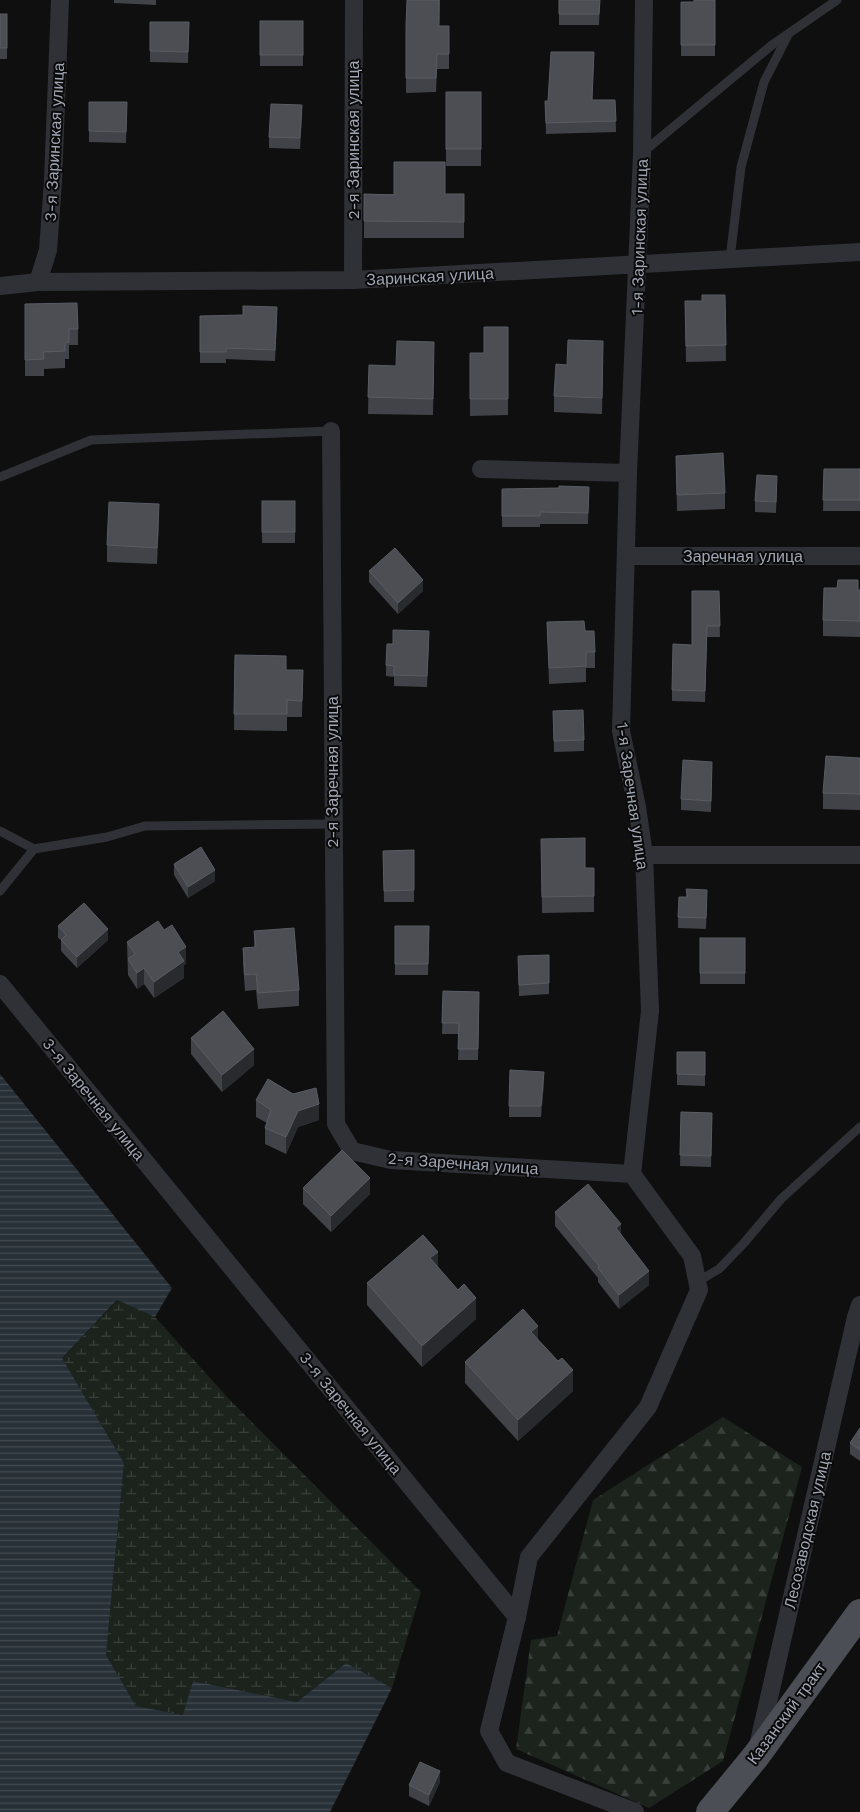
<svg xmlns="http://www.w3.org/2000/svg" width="860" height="1812" font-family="'Work Sans',sans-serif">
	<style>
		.forest { fill: url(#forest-firs) }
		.wetland { fill: url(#wetland-marsh) }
		.water { fill: url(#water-rules) }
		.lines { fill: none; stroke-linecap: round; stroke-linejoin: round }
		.service { stroke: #303136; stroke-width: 9 }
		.minor { stroke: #303136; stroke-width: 18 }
		.primary { stroke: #4c4e55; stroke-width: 28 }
		.wall { fill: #424349 }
		.shaded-wall { fill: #292a2d }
		.building { fill: #4c4e54; stroke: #595c63 }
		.labels { text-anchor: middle; stroke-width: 4; stroke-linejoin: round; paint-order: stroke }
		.street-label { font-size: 16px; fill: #9fa5b2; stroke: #0a0a0b }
	</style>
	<defs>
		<pattern id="forest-firs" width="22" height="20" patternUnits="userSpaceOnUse" patternTransform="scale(1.25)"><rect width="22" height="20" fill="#1b231c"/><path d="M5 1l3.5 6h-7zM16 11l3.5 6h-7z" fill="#39403b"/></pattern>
		<pattern id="wetland-marsh" width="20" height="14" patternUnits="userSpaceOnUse" patternTransform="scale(1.25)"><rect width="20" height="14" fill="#1b231c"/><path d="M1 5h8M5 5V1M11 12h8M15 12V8" fill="none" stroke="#39403b"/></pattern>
		<pattern id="water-rules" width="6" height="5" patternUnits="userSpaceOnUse" patternTransform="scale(1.25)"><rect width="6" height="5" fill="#273036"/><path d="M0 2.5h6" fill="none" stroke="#434b51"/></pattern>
	</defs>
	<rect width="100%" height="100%" fill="#0f0f10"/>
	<!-- forest -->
	<polygon class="forest" points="723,1417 802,1467 723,1761 649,1808 516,1749 531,1640 557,1636 593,1500"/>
	<!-- wetland -->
	<polygon class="wetland" points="118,1300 155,1317 229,1399 421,1592 392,1688 346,1663 297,1702 193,1681 184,1715 136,1706 106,1655 124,1463 62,1358"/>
	<!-- water -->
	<polygon class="water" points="0,1074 172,1288 155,1317 117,1300 62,1358 124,1463 106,1655 136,1706 183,1715 193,1681 297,1702 346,1663 392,1688 330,1812 0,1812"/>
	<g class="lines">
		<!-- service -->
		<g class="service">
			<polyline points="642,153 772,45 837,0"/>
			<polyline points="730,259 741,167 764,82 787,37"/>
			<polyline points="0,477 91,440 331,431"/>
			<polyline points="0,831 34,849"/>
			<polyline points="0,891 34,849 107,837 145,826 332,824"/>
			<polyline points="697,1282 719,1269 744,1243 781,1199 860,1127"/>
		</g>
		<!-- minor -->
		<g class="minor">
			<polyline points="353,280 354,0"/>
			<polyline points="38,282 48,250 53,181 60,0"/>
			<polyline points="0,286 38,282 353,280 860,252"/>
			<polyline points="331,431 336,1124 352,1151 391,1160 632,1174 692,1256 699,1290 648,1407 529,1557 517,1617"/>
			<polyline points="481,469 628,473 621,731 637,807 644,855 650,1011 632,1174"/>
			<polyline points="628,473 642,154 644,0"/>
			<polyline points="626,556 860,556"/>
			<polyline points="644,855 859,855"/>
			<polyline points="0,984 517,1617 489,1731 507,1763 635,1812"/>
			<polyline points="758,1746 856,1317 860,1305"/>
		</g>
		<!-- primary -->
		<polyline class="primary" points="710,1812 756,1756 860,1613"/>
	</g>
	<!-- wall -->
	<g class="wall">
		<polygon points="114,0 156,0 156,5 114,3"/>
		<polygon points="407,0 440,0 439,26 449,26 449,69 437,69 436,92 406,93 406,26"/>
		<polygon points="559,0 600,0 599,25 559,25"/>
		<polygon points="715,0 715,56 681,56 681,2 694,2"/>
		<rect x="0" y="14" width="7" height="45"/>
		<rect x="260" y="21" width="43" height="45"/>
		<polygon points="150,22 189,22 188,63 150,62"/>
		<rect x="446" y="92" width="35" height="74"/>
		<polygon points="615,100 616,132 546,134 545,101"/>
		<polygon points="89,102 127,102 126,143 89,142"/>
		<polygon points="302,116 300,149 269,148 269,137"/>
		<rect x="364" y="194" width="100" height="44"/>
		<polygon points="725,295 726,361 686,362 685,301 702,301"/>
		<polygon points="25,304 78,329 78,345 69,345 69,359 65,359 65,368 44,369 44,376 25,376"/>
		<polygon points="200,316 277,319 275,361 226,359 226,363 200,363"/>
		<polygon points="508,327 508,415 470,416 470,353 484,353"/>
		<polygon points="434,358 433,415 368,414 369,365 396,366"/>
		<polygon points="603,358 602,414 554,412 554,396 567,365"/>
		<polygon points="676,456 725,493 725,509 677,511"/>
		<polygon points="824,469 860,469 860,511 823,511"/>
		<polygon points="589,487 588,524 540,524 540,527 502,527 502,489 559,488"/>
		<polygon points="777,487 776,513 755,512 755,501"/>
		<rect x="262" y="501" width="33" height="42"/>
		<polygon points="159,521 157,564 107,562 107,545"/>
		<polygon points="369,571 423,591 398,614 369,582"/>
		<polygon points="858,590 860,590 860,637 823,636 823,620"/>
		<polygon points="719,591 720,637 707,637 705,702 672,701 672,690 692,645"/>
		<polygon points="547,622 585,631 595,652 595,668 586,668 586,682 549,684"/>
		<polygon points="429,642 427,687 394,686 394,677 386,676 386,665 393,644"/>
		<polygon points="235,655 286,670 303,670 302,717 287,717 287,731 234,730"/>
		<polygon points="553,711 584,740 584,751 554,752"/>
		<polygon points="860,758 860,810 823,809 823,793"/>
		<polygon points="712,773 711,812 681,810 681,799"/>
		<polygon points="541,839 585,868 594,868 594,912 542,913"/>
		<polygon points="414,850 414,902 384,902 383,851"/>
		<polygon points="174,864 215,881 188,898 174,875"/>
		<polygon points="686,889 707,901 706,929 678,928 678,917 686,897"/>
		<polygon points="58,926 108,940 77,968 61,951 61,940 58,938"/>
		<polygon points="395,926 429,926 428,975 395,975"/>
		<polygon points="254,931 299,990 299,1006 258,1009 256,990 245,991 243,964 243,948 254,947"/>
		<rect x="700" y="938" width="45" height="46"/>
		<polygon points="127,942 186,963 184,965 184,978 154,998 144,984 137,989 128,975"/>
		<polygon points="549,955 549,994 519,996 518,956"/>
		<polygon points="443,991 479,992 478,1060 458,1060 459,1034 442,1034"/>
		<polygon points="191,1038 254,1065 222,1092 191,1054"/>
		<polygon points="677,1052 705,1052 705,1086 677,1085"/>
		<polygon points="544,1083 541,1117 509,1117 509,1106"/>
		<polygon points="256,1100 319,1120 298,1127 286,1154 265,1144 265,1128 267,1123 256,1117"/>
		<polygon points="681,1112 712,1113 711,1167 680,1166"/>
		<polygon points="303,1188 370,1194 331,1232 303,1204"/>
		<polygon points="555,1212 621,1234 649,1285 619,1309 598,1282 598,1278 555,1226"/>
		<polygon points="438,1267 476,1319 422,1367 367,1305 367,1283"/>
		<polygon points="538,1340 573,1391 518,1441 465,1383 465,1362"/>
		<polygon points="860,1428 860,1461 850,1454 850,1443"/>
		<polygon points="440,1782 429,1806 409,1796 409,1785"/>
	</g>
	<!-- shaded-wall -->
	<g class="shaded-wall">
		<polygon points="302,105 302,116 300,149 300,138"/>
		<polygon points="277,307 277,319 275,361 275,350"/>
		<polygon points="159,504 159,521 157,564 157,548"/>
		<polygon points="423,580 423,591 398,614 398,603"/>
		<polygon points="215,870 215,881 188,898 188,887"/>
		<polygon points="108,929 108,940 77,968 77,957"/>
		<polygon points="186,947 186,963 184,965 184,978 154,998 154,982 178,952"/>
		<polygon points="144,968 144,984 137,989 137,973"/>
		<polygon points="254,1049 254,1065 222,1092 222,1075"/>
		<polygon points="544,1072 544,1083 541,1117 541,1106"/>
		<polygon points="319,1104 319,1120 298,1127 286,1154 286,1137 298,1111"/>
		<polygon points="370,1178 370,1194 331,1232 331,1216"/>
		<polygon points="621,1224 621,1239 616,1228"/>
		<polygon points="438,1252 438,1273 430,1258"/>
		<polygon points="649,1271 649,1285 619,1309 619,1295"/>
		<polygon points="476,1298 476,1319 422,1367 422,1346"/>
		<polygon points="538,1326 538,1347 531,1332"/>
		<polygon points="573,1370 573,1391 518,1441 518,1420"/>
		<polygon points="440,1771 440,1782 429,1806 429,1795"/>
	</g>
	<!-- building -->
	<g class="building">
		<polygon points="407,0 439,0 439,26 449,26 449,54 437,54 436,78 406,78 406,26"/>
		<polygon points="559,0 600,0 599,14 559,14"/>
		<polygon points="694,0 715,0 715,45 681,45 681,2 694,2"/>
		<rect x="0" y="14" width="7" height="34"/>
		<rect x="260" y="21" width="43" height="34"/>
		<polygon points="150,22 189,22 188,52 150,51"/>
		<polygon points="551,52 594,52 592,100 615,100 616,121 546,123 545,101 548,101"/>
		<rect x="446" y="92" width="35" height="57"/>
		<polygon points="89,102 127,102 126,132 89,131"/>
		<polygon points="271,104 302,105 300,138 269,137"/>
		<polygon points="394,162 445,162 445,194 464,194 464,222 364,221 364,194 394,195"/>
		<polygon points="702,295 725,295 726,345 686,346 685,301 702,301"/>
		<polygon points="77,303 78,329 69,329 69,342 65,343 65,351 43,352 44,359 25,360 25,304"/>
		<polygon points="243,306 277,307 275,350 226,348 226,352 200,352 200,316 243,315"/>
		<polygon points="484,327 508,327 508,399 470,399 470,353 484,353"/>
		<polygon points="568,340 603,341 602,398 554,396 556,364 567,365"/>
		<polygon points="397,341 434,342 433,399 368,397 369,365 396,366"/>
		<polygon points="723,453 725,493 677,495 676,456"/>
		<polygon points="824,469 860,469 860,500 823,500"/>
		<polygon points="757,475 777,476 776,502 755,501"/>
		<polygon points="559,486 589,487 588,513 540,512 540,516 502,516 502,489 559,488"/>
		<rect x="262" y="501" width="33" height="31"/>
		<polygon points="109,502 159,504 157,548 107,545"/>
		<polygon points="395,548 423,580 398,603 369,571"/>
		<polygon points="838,580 858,580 858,590 860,590 860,621 823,620 824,588 837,588"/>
		<polygon points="692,591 719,591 720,626 707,626 705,691 672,690 673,644 692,645"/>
		<polygon points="584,621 585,631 594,631 595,652 586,652 586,666 549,668 547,622"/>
		<polygon points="393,630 429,631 427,676 394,675 394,666 386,665 387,644 393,644"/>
		<polygon points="235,655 286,656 286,670 303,670 302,701 287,700 287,714 234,714"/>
		<polygon points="583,710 584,740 554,741 553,711"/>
		<polygon points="826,756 860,758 860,794 823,793"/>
		<polygon points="683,760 712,762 711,801 681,799"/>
		<polygon points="585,838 585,868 594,868 594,896 542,897 541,839"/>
		<polygon points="201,847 215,870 188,887 174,864"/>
		<polygon points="414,850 414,890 384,891 383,851"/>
		<polygon points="686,889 707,890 706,918 678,917 679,897 688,897"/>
		<polygon points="84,903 108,929 77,957 61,940 66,935 58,926"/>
		<polygon points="158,921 164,930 172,925 186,947 178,952 184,961 154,982 144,968 137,973 128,959 135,954 127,942"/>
		<polygon points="395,926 429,926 428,964 395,964"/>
		<polygon points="294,928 299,990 258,993 256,974 245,975 243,948 256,947 254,931"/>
		<rect x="700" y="938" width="45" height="35"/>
		<polygon points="549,955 549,983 519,985 518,956"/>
		<polygon points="443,991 479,992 478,1049 458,1049 459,1023 442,1023"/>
		<polygon points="223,1011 254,1049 222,1075 191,1038"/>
		<polygon points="677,1052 705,1052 705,1075 677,1074"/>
		<polygon points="510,1070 544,1072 541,1106 509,1106"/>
		<polygon points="268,1079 293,1094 316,1088 319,1104 298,1111 286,1137 265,1128 271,1110 256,1100"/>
		<polygon points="681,1112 712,1113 711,1156 680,1155"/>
		<polygon points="342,1150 370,1178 331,1216 303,1188"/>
		<polygon points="588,1184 621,1224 616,1228 649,1271 619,1295 598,1268 599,1266 555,1212"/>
		<polygon points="423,1235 438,1252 430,1258 458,1290 464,1284 476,1298 422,1346 367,1283"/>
		<polygon points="523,1309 538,1326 531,1332 558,1361 562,1358 573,1370 518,1420 465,1362"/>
		<polygon points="860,1428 860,1450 850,1443"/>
		<polygon points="420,1762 440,1771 429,1795 409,1785"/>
	</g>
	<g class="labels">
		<!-- street labels -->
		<g class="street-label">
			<text transform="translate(353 140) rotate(-90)" y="6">2-я Заринская улица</text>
			<text transform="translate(54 142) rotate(-87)" y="6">3-я Заринская улица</text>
			<text transform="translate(639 237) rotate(-88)" y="6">1-я Заринская улица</text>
			<text transform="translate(430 276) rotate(-3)" y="6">Заринская улица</text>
			<text x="743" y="562">Заречная улица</text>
			<text transform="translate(332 772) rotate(-90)" y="6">2-я Заречная улица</text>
			<text transform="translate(633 796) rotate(82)" y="6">1-я Заречная улица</text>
			<text transform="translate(94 1099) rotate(51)" y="6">3-я Заречная улица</text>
			<text transform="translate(463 1163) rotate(4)" y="6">2-я Заречная улица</text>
			<text transform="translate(351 1413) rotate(51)" y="6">3-я Заречная улица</text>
			<text transform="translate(807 1530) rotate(-77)" y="6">Лесозаводская улица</text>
			<text transform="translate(786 1713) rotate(-54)" y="6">Казанский тракт</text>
		</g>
	</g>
</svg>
